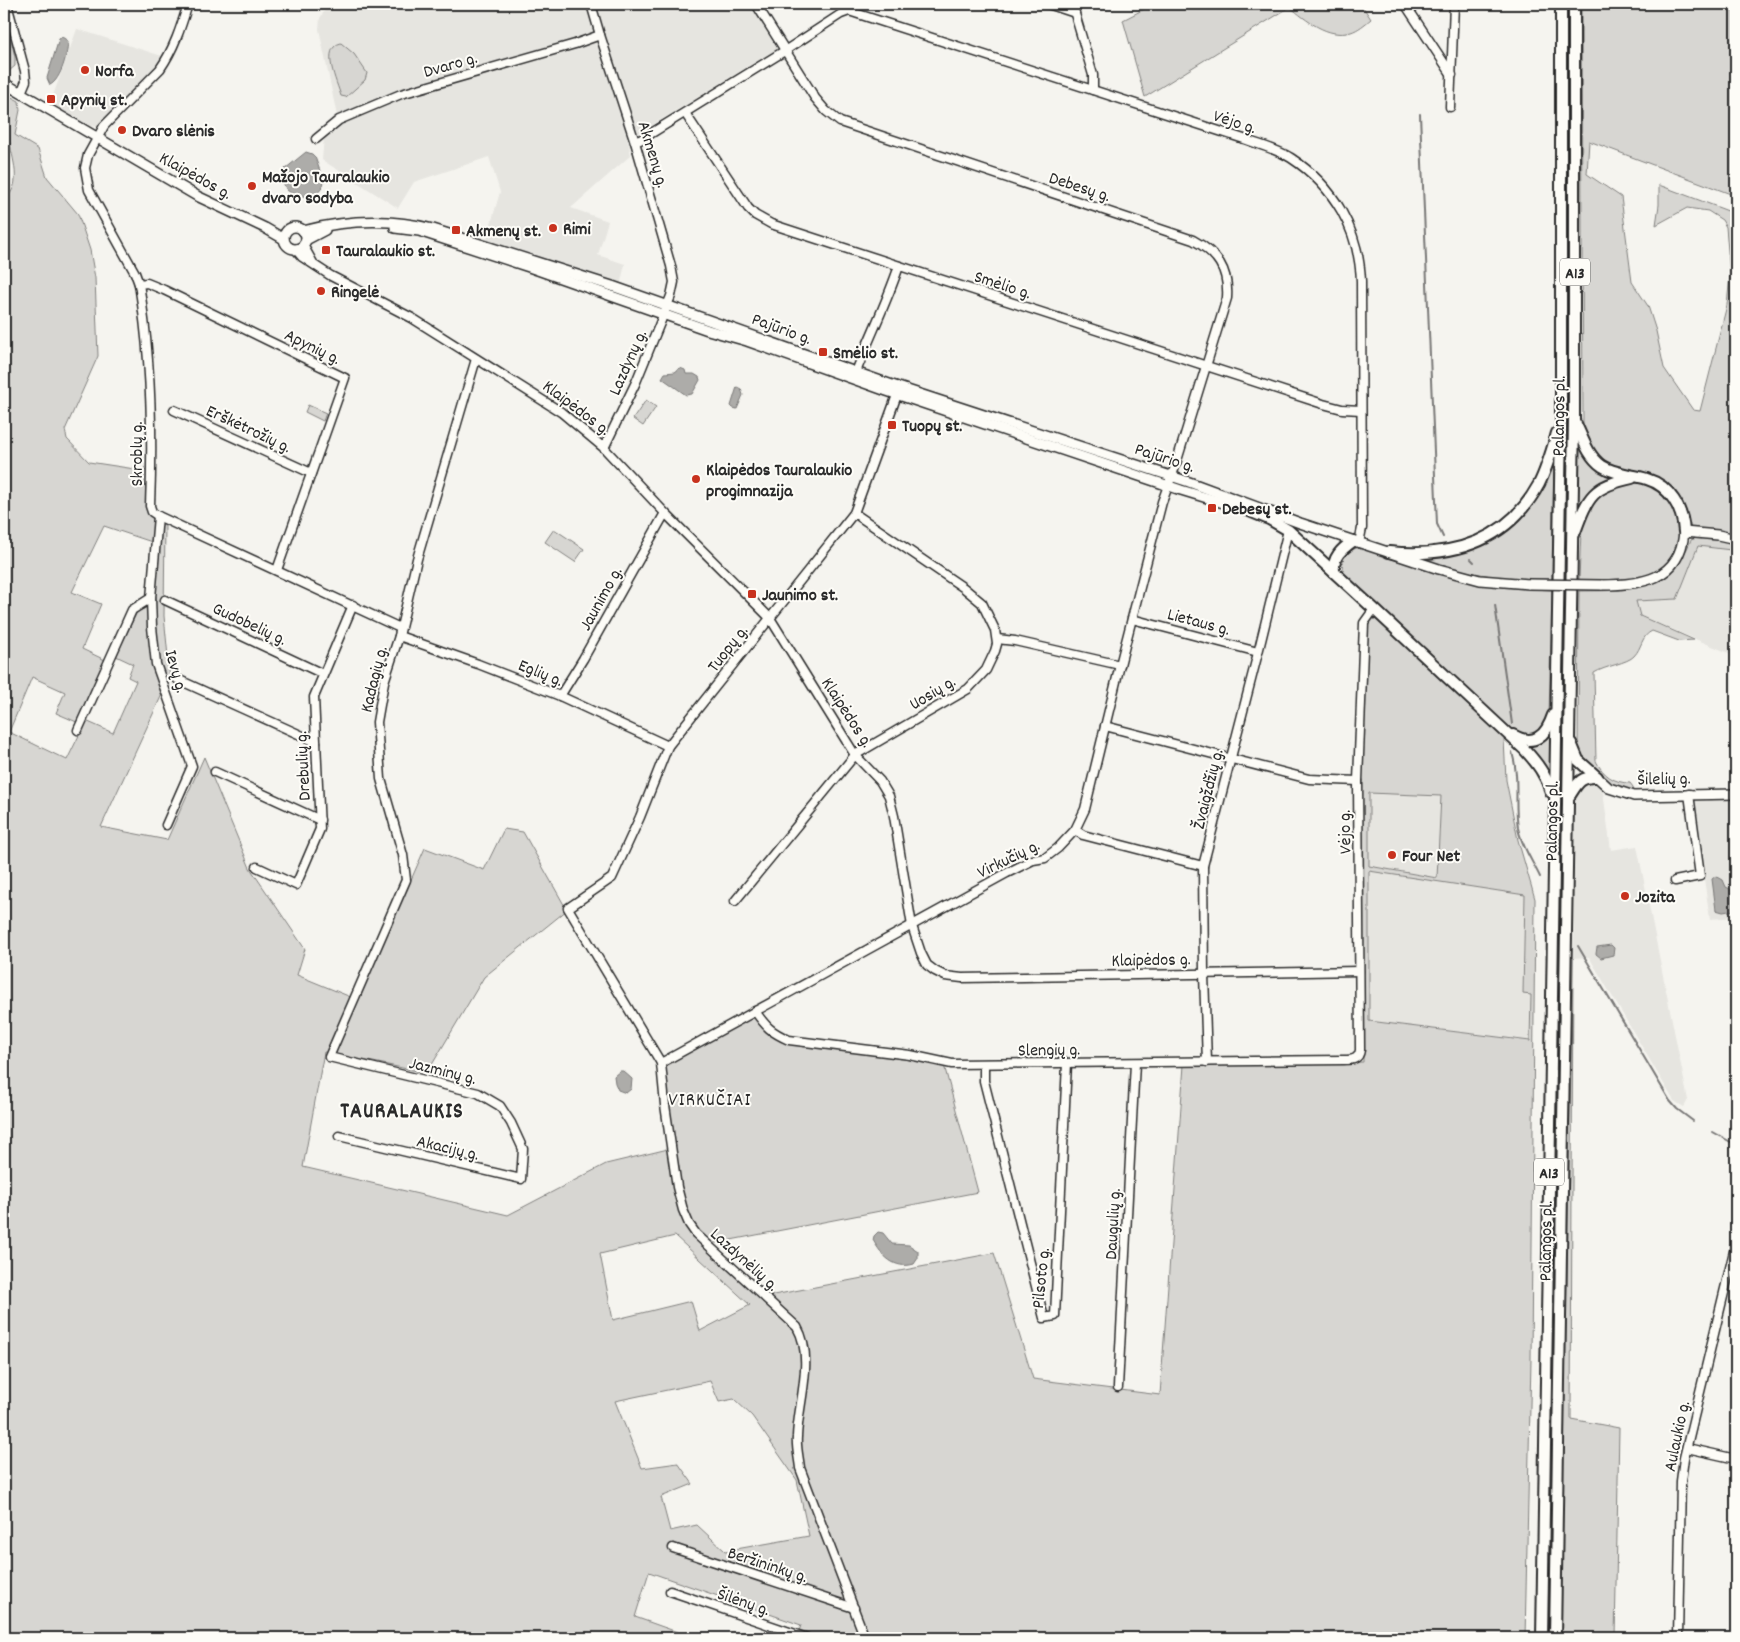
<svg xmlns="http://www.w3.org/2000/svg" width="1740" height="1642" font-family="Dekko,sans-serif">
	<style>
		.built { fill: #e6e5e0 }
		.green { fill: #d7d6d2; stroke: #81807e; fill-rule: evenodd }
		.water { fill: #adaca9; stroke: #797877 }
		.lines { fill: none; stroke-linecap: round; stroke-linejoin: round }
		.stream { stroke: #797877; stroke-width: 2 }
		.minor-casing { stroke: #2b2b2b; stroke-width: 11 }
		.major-casing { stroke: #2b2b2b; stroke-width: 12 }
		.highway-casing { stroke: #2b2b2b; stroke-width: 14 }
		.minor { stroke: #fdfcf7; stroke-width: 8 }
		.major { stroke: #fdfcf7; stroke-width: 9 }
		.highway { stroke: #fdfcf7; stroke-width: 10 }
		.major-bridge-casing { stroke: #2b2b2b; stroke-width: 12; stroke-linecap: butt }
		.major-bridge { stroke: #fdfcf7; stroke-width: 9 }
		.poi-dot { fill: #c8321e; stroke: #fdfcf7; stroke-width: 2 }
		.labels { text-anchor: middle; stroke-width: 4; stroke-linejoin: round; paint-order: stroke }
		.shield { fill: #fdfcf7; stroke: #6a6a68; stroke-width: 1 }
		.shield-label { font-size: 16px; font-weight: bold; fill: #2b2b2b }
		.street-label { font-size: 18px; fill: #2b2b2b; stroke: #fdfcf7 }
		.poi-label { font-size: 18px; font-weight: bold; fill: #2b2b2b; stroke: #fdfcf7; text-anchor: start }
		.neighbourhood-label { font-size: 19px; letter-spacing: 1px; fill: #2b2b2b; stroke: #fdfcf7 }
		.district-label { font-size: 22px; font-weight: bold; letter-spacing: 1px; fill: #2b2b2b; stroke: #fdfcf7 }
	</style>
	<rect width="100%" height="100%" fill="#f5f4ef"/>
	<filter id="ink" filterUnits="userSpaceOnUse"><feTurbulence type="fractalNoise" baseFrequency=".02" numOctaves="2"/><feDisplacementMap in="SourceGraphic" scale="10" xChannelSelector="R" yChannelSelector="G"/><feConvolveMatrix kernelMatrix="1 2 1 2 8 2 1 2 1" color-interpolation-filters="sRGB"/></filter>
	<g filter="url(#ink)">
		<!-- built -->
		<g class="built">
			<polygon points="329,4 752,4 780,47 628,140 631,155 571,208 608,221 598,255 625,264 620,286 486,241 500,192 489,157 414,182 398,208 322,160 324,137 337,116 319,29 320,18"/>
			<polygon points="77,29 165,57 162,62 98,127 86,125 50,104"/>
			<polygon points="1698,546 1731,550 1736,553 1736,656 1640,616 1636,601 1677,599"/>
			<polygon points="1593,781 1603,792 1611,850 1637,846 1688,1100 1684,1107 1674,1101 1589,957 1573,958 1575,791 1579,784"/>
			<polygon points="1369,792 1441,795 1438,878 1369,866"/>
			<polygon points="1692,799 1736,799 1736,917 1710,919"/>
			<polygon points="1369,870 1525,895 1523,993 1531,995 1530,1041 1369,1021"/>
		</g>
		<!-- green -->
		<g class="green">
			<path d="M1154 4H1361L1371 19C1365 24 1358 30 1351 32 1328 39 1306 20 1290 7L1145 97 1123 20Z"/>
			<polygon points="1566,4 1570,4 1569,446 1550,1638 1545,1638 1566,358"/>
			<polygon points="1581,4 1736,4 1736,196 1589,141 1587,174 1621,197 1632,282 1648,306 1656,331 1664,368 1693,410 1700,411 1727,305 1730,275 1726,227 1722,220 1708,211 1687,208 1656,225 1659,205 1659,185 1736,214 1736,535 1693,530 1690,527 1685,510 1675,494 1619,471 1596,457 1583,430"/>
			<polygon points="4,10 15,57 15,66 9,71 4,70"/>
			<path d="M341 43 354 54 367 73 365 80 346 97 341 96C337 82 320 48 341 43Z"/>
			<path d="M4 93 19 101 20 110 15 135 38 149 47 177 78 214 90 250 95 278 98 356 65 430 67 439 89 462 148 471 147 505 165 523 164 616 170 677 101 827 167 840 204 757 250 868 305 949 297 975 358 1000 425 848 484 870 504 829 523 832 567 910 484 977 427 1073 324 1052 303 1167 508 1215 606 1164 668 1149 690 1232 699 1243 796 1331 801 1340 803 1363 794 1438 796 1468 862 1638H797L801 1625 649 1572 635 1617 694 1638H4V200C24 184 12 160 9 138 8 130 8 122 8 114L4 111ZM104 526 152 542 148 607 137 612 116 656 133 664 128 677 136 681 113 733 86 721 67 760 9 732 32 677 65 692 56 713 79 723 105 660 82 649 101 604 72 592ZM675 1236 750 1305 700 1331 691 1301 613 1320 600 1254ZM710 1381 719 1402 734 1399 752 1416 797 1480 809 1536 725 1551 697 1525 670 1531 661 1497 693 1484 678 1463 642 1468 615 1401Z"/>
			<polygon points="646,400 656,407 643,426 633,419"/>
			<polygon points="308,405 326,413 323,421 305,412"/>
			<polygon points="1579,440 1620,476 1577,514"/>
			<polygon points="1554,456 1552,579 1508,579 1469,572 1417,558 1457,553 1535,499 1548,476"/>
			<path d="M1626 482C1637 483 1649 483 1659 490 1683 508 1689 551 1662 570 1638 586 1605 580 1579 580L1581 531 1584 516 1597 495Z"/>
			<polygon points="554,529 584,549 575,562 545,542"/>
			<path d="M1702 536 1736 542V553L1731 550 1698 546 1677 599 1636 601 1640 616 1694 640 1679 641 1652 631C1641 636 1642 648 1634 656 1628 663 1605 666 1594 673L1596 761C1603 775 1614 783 1630 783L1633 787 1634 793 1607 783 1578 751 1579 591C1612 590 1652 594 1676 567 1682 560 1687 549 1691 540Z"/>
			<path d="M1359 547C1399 560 1440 577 1482 584 1506 588 1528 589 1552 590L1549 716 1548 723 1537 735H1519L1504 724 1346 577C1338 562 1344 552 1359 547Z"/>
			<path d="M1371 619H1375L1380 622 1504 739 1506 780 1518 840 1535 899 1531 1359 1525 1638H868L805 1473C796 1434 804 1394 809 1355 807 1328 785 1313 768 1296L994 1253 1033 1379 1160 1395 1184 1065 1363 1062 1361 794 1367 622ZM1369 793 1441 796 1437 878 1369 866ZM1369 871 1525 895 1523 994 1531 995 1530 1041 1369 1021Z"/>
			<polygon points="1552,728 1550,775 1549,776 1523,744"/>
			<polygon points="1573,958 1571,1419 1619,1428 1615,1638 1560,1638"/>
			<path d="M755 1015 772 1036 790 1044 887 1054 944 1065 978 1192 710 1244C665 1202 676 1123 664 1067L666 1064Z"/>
		</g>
		<!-- water -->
		<g class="water">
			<path d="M62 37 68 41C68 52 61 80 50 85L47 78 59 39Z"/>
			<path d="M306 152 312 154 315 157 324 182C321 199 298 200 287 190 284 186 283 182 282 178L285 169Z"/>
			<polygon points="680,368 685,370 686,374 694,374 699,377 700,380 692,394 686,395 662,378 665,373 675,372"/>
			<polygon points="737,387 741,389 743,395 737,409 733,408 731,406"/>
			<polygon points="1716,876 1723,880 1726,887 1736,892 1736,910 1723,912 1716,910 1712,879"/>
			<polygon points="1611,945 1614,948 1613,955 1601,958 1596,954 1597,947"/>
			<polygon points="620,1071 623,1071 632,1079 631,1089 626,1093 618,1090 615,1083 614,1076"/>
			<path d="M878 1232 883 1233 892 1244 909 1245 918 1251V1258L914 1264C894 1270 882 1256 873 1240L874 1236Z"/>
		</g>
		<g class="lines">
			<!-- stream -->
			<g class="stream">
				<polyline points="1420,114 1437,524 1443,537"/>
				<polyline points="1471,559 1474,562"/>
				<polyline points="1495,605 1512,724"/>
				<path d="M1512 752C1520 780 1514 801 1518 828 1521 845 1533 862 1540 877"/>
				<polyline points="1578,946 1670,1101 1677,1109 1693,1121"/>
				<polyline points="1713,1132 1736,1145"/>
			</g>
			<defs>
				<g id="minor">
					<polyline points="7,4 25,71 26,81 21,93"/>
					<path d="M188 4C181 27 174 49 160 69L104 126 88 155 85 168 89 190 135 273 139 284C151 357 153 432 150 506L152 512 158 516 400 628"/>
					<polyline points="591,4 600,35 635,142 671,266 674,282 671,296 636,382 604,448"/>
					<polyline points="1048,4 1075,13"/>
					<polyline points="1072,4 1093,75 1093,90"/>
					<polyline points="1405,4 1452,75"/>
					<polyline points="1450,107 1454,4"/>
					<polyline points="685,113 748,208 755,215 771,224 1323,404 1342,409 1361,410"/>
					<polyline points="316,139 339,120 401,94 575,44 600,35"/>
					<path d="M635 142 642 139 786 50 841 14 849 11 1244 139C1259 145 1277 149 1291 158 1334 186 1359 230 1361 281L1362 528 1359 543"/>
					<polyline points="303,245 313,263"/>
					<polyline points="296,250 302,257 331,276 412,318 561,412 604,448 665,513 770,618 855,755 880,781 889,796 894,816 912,926 921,953 927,965 935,971 945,976 962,978 1359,971"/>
					<polyline points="139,284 147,283 164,290 345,378 277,570"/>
					<path d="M856 372C870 336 887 302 899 266"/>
					<polyline points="174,410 311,473"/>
					<polyline points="158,516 151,598 152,627 156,664 192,766 166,825"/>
					<polyline points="165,600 323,674"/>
					<polyline points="1132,619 1258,652"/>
					<polyline points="399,636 478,664 560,696 668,746"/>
					<polyline points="997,639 1015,641 1120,665"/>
					<polyline points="177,679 316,742"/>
					<polyline points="560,696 583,659 665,513"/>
					<polyline points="1105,726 1309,779 1358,781"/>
					<polyline points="78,730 132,610 151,598"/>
					<polyline points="215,772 320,820"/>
					<polyline points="1075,830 1083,835 1203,866"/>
					<polyline points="257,867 296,885 320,829 314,697 353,605"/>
					<polyline points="1675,881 1700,876 1689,794"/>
					<polyline points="735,901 855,755 968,689 986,670 995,651 997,644 995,630 982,603 964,588 854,513"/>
					<path d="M755 1011C766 1027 771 1032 789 1040L910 1055 952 1064 1344 1060C1353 1060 1359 1059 1360 1050L1358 781 1364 623 1374 609"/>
					<polyline points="1207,1062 1204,974 1203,866 1260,645 1288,530"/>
					<path d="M661 1063 1007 873 1033 860 1045 858 1058 848 1075 830 1085 809 1120 665 1162 502 1175 467 1227 298C1229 269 1217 253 1193 240L840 122 826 111 815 98 756 4"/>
					<polyline points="984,1065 984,1081 1044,1318 1055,1316 1067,1063"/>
					<polyline points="339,1136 521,1179 523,1149 511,1123 500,1106 478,1093 329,1057 406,880 403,855 381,779 377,722 384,682 399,636 417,559 476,359"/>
					<polyline points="1118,1387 1135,1063"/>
					<polyline points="1687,1448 1736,1459"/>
					<polyline points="673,1548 854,1608"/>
					<polyline points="670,1591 807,1638"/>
					<path d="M865 1638 800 1468C799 1458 796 1447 797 1437 798 1403 815 1358 797 1327L696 1234 689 1224 683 1210 677 1187 665 1105 661 1063 568 908 612 878 640 817 668 746 854 513 897 395"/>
					<polyline points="1678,1638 1681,1481 1684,1458 1736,1243"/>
				</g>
				<g id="major">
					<polyline points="4,83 197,196 265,228 284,239"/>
					<circle cx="295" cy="238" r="11"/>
					<polyline points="395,228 419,231 529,267 708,330 747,341 884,390 1181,490 1253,512"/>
					<path d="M303 231C345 220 390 218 433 229L612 286 892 385 1189 482 1300 523 1439 569 1480 580 1529 584"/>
					<polyline points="306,240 325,230"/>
					<path d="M1601 585C1640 585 1680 581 1684 532L1718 535 1736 539"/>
					<polyline points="1597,777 1609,788 1634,796 1736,794"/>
				</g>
				<g id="highway">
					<path d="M1576 424C1583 439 1588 456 1602 466 1616 475 1632 474 1647 479 1670 486 1683 509 1684 532"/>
					<path d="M1247 510 1269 519 1288 530 1374 609 1525 750C1537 763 1546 775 1551 792"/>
					<path d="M1575 532C1588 496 1593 486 1632 478"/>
					<path d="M1389 552C1451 558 1507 543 1539 484 1547 468 1552 450 1557 433"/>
					<path d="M1334 572C1332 557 1342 549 1353 541"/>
					<path d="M1513 735C1534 747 1546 736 1553 715"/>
					<polyline points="1571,743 1578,760 1597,777"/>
					<path d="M1568 798C1577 785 1579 776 1597 777"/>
					<polyline points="1542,1638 1561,420 1561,4"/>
					<polyline points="1555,1638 1574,418 1574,4"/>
				</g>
			</defs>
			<!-- minor casing -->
			<use href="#minor" class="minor-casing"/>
			<!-- major casing -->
			<use href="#major" class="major-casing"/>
			<!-- highway casing -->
			<use href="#highway" class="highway-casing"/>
			<!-- minor -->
			<use href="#minor" class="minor"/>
			<!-- major -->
			<use href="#major" class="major"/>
			<!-- highway -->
			<use href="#highway" class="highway"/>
			<defs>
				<polyline id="major-bridge" points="1529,584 1601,585"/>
			</defs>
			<!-- major-bridge casing -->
			<use href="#major-bridge" class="major-bridge-casing"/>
			<!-- major-bridge -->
			<use href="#major-bridge" class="major-bridge"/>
		</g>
	</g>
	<!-- markers -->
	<g class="poi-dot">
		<circle cx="85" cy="70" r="5"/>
		<rect x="46" y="94" width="10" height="10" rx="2.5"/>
		<circle cx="122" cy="130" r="5"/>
		<circle cx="252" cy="186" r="5"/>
		<circle cx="553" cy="228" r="5"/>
		<rect x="451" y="225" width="10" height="10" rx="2.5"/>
		<rect x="321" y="245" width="10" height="10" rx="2.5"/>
		<circle cx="321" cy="291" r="5"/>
		<rect x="818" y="347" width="10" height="10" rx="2.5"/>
		<rect x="887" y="420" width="10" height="10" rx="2.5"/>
		<circle cx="696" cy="479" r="5"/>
		<rect x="1207" y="503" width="10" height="10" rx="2.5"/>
		<rect x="747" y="589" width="10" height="10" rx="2.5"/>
		<circle cx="1392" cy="855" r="5"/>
		<circle cx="1625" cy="896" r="5"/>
	</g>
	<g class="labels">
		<!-- shield labels -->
		<g class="shield">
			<rect x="1560" y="258.5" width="30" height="27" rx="4"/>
			<rect x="1534" y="1158.5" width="30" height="27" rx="4"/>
		</g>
		<g class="shield-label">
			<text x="1575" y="278">A13</text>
			<text x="1549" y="1178">A13</text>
		</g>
		<!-- street labels -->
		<g class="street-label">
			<text transform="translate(450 64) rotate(-16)" y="6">Dvaro g.</text>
			<text transform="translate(1235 121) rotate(18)" y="6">Vėjo g.</text>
			<text transform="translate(654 154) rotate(73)" y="6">Akmenų g.</text>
			<text transform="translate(196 175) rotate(29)" y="6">Klaipėdos g.</text>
			<text transform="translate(1080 186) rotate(18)" y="6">Debesų g.</text>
			<text transform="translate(1003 284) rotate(18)" y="6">Smėlio g.</text>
			<text transform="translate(782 328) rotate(20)" y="6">Pajūrio g.</text>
			<text transform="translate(313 346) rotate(26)" y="6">Apynių g.</text>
			<text transform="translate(627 362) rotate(-66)" y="6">Lazdynų g.</text>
			<text transform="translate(577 407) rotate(37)" y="6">Klaipėdos g.</text>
			<text transform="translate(1558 416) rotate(-89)" y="6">Palangos pl.</text>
			<text transform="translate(249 428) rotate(25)" y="6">Erškėtrožių g.</text>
			<text transform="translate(136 454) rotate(-90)" y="6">Skroblų g.</text>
			<text transform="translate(1165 457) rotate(18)" y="6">Pajūrio g.</text>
			<text transform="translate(600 598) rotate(-61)" y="6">Jaunimo g.</text>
			<text transform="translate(1199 621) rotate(15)" y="6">Lietaus g.</text>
			<text transform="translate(250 623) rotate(25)" y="6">Gudobelių g.</text>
			<text transform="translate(727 648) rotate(-52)" y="6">Tuopų g.</text>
			<text transform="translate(177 671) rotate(74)" y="6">Ievų g.</text>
			<text transform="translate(541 672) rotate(22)" y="6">Eglių g.</text>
			<text transform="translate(373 679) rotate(-76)" y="6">Kadagių g.</text>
			<text transform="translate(932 692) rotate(-31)" y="6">Uosių g.</text>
			<text transform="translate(848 712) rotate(57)" y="6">Klaipėdos g.</text>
			<text transform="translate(302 766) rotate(-93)" y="6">Drebulių g.</text>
			<text transform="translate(1664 778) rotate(-1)" y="6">Šilelių g.</text>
			<text transform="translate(1207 789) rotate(-76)" y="6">Žvaigždžių g.</text>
			<text transform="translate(1551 821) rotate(-89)" y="6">Palangos pl.</text>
			<text transform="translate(1344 832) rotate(-91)" y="6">Vėjo g.</text>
			<text transform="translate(1008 858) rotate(-26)" y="6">Virkučių g.</text>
			<text transform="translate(1151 959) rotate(-1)" y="6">Klaipėdos g.</text>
			<text transform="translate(1049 1049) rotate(-1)" y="6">Slengių g.</text>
			<text transform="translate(443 1070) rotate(14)" y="6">Jazminų g.</text>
			<text transform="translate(448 1147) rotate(13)" y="6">Akacijų g.</text>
			<text transform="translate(1112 1224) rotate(-87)" y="6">Daugulių g.</text>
			<text transform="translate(1545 1241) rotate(-89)" y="6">Palangos pl.</text>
			<text transform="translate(745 1259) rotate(42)" y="6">Lazdynėlių g.</text>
			<text transform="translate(1040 1278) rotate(-84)" y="6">Pilsoto g.</text>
			<text transform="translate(1676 1436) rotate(-78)" y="6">Aulaukio g.</text>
			<text transform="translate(768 1564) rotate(18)" y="6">Beržininkų g.</text>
			<text transform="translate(744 1601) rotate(19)" y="6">Šilėnų g.</text>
		</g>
		<!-- poi labels -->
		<g class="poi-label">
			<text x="95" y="76">Norfa</text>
			<text x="61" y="105">Apynių st.</text>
			<text x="132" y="136">Dvaro slėnis</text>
			<text x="262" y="182">Mažojo Tauralaukio<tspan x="262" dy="21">dvaro sodyba</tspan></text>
			<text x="563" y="234">Rimi</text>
			<text x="466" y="236">Akmenų st.</text>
			<text x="336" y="256">Tauralaukio st.</text>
			<text x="331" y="297">Ringelė</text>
			<text x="833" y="358">Smėlio st.</text>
			<text x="902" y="431">Tuopų st.</text>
			<text x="706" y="475">Klaipėdos Tauralaukio<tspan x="706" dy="21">progimnazija</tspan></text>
			<text x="1222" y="514">Debesų st.</text>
			<text x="762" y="600">Jaunimo st.</text>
			<text x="1402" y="861">Four Net</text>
			<text x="1635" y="902">Jozita</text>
		</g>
		<!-- neighbourhood labels -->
		<g class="neighbourhood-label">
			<text x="710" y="1105">VIRKUČIAI</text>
		</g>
		<!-- district labels -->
		<g class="district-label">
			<text x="402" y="1117">TAURALAUKIS</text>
		</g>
	</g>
	<!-- margin -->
	<rect width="1740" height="1642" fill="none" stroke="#fdfcf7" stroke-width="20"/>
	<rect x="10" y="10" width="1720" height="1622" fill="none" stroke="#2b2b2b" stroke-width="2" filter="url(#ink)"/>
</svg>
